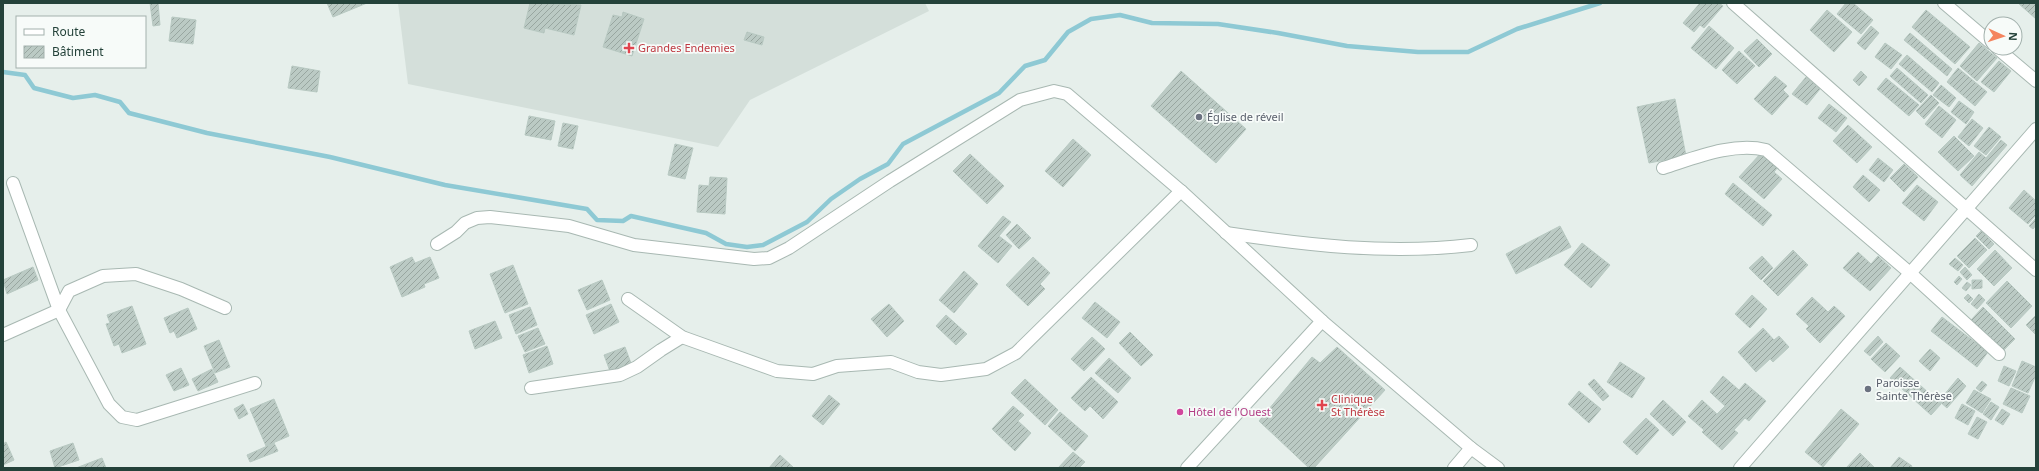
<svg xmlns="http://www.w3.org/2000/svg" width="2039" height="471" font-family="'Noto Sans',sans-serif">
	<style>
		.built { fill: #d4dfda }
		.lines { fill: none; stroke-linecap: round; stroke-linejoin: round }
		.stream { stroke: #8ec9d4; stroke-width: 4.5 }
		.building { fill: url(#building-hatch); stroke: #b8c9c2 }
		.minor-casing { stroke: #a8b8b2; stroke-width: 14 }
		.minor { stroke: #fff; stroke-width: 12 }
		.health-dot { fill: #e0444e; stroke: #f7fbf9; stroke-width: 1.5 }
		.worship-dot { fill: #6b7280; stroke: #f7fbf9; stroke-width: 1.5 }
		.hotel-dot { fill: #d1479c; stroke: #f7fbf9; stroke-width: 1.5 }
		.labels { text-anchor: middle; stroke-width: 3.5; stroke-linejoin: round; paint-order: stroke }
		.health-label { font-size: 11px; fill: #be3a42; stroke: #f7fbf9; text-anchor: start }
		.worship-label { font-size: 11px; fill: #5b616d; stroke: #f7fbf9; text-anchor: start }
		.hotel-label { font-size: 11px; fill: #b23c85; stroke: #f7fbf9; text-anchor: start }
	</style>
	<defs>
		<pattern id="building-hatch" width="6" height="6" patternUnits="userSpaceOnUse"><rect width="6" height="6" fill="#bbcac4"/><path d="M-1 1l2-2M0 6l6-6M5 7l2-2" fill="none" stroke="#98a6a0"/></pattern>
	</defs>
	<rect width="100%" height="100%" fill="#e6efeb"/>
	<!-- built -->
	<polygon class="built" points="398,3 925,3 929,11 750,100 718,147 408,84"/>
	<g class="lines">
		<!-- stream -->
		<polyline class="stream" points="3,72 25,75 34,88 73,98 95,95 120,102 129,113 207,133 330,157 445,185 587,209 597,220 623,221 631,216 706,233 726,244 747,247 763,245 807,222 831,199 860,179 888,164 903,144 999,93 1025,66 1045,60 1068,32 1091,19 1120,15 1152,23 1218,24 1278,33 1347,46 1418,52 1468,52 1517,29 1600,3"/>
	</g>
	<!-- building -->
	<g class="building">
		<polygon points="150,3 158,3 160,25 153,26"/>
		<polygon points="327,3 367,3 333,17"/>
		<polygon points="530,3 581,5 574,35 545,28 544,33 524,28"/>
		<polygon points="1700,3 1719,3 1723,6 1704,28 1700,25 1694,32 1683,23"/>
		<polygon points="1846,3 1853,3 1873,20 1861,34 1837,14"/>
		<polygon points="2018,3 2036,3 2036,19"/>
		<polygon points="1827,10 1852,32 1834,52 1810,30"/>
		<polygon points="1926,10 1970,47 1955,64 1912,27"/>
		<polygon points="623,12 644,19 632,56 603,47 613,15 622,17"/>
		<polygon points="172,17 196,20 193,44 169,41"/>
		<polygon points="1709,26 1734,48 1716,69 1691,48"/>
		<polygon points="1871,26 1879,33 1865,50 1857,43"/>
		<polygon points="747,32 764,37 762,45 744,40"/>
		<polygon points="1910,33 1952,69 1947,76 1904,40"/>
		<polygon points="1757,39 1772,54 1759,67 1744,51"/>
		<polygon points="1885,43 1902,55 1891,69 1875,57"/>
		<polygon points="1979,43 1997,58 1977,81 1960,66"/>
		<polygon points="1739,51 1755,66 1737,84 1722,70"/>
		<polygon points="1907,55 1939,83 1932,92 1899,64"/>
		<polygon points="1999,61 2011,71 1994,92 1981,82"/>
		<polygon points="292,66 320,71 317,92 288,88"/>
		<polygon points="1897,68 1928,95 1921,103 1890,76"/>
		<polygon points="1958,68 1987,92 1975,106 1947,82"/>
		<polygon points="1181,71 1246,129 1216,163 1151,106"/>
		<polygon points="1861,71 1867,77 1859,86 1853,80"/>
		<polygon points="1775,76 1787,86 1783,90 1789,96 1772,115 1754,99"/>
		<polygon points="1806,77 1820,89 1807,105 1792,94"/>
		<polygon points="1886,78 1919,105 1909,116 1877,89"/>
		<polygon points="1941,85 1956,98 1949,107 1933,95"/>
		<polygon points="1931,95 1939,103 1924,119 1916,111"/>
		<polygon points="1675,99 1686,156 1649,163 1637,107"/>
		<polygon points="1959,101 1974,112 1966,124 1951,112"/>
		<polygon points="1829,104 1847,118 1836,132 1818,118"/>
		<polygon points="1939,106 1956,120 1942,138 1925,124"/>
		<polygon points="529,116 555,121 551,140 525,135"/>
		<polygon points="1972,119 1983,128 1969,146 1958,137"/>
		<polygon points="563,123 578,126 573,149 558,146"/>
		<polygon points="1848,125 1872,147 1857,163 1833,141"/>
		<polygon points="1989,127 2001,137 1986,155 1974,146"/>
		<polygon points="1954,136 1974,156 1958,171 1938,152"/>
		<polygon points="1073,139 1091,155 1063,187 1045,171"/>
		<polygon points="2001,140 2007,145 1972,186 1960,175 1979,152 1986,158"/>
		<polygon points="675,144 693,148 685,179 668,175"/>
		<polygon points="1762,152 1778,167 1774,172 1782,179 1764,199 1739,177"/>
		<polygon points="970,154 1004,186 987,204 953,171"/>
		<polygon points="1878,158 1893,170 1884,182 1869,170"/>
		<polygon points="1904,164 1918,177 1904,192 1890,178"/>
		<polygon points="1863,175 1880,190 1869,202 1853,187"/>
		<polygon points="710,177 727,178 725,214 697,212 699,185 709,186"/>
		<polygon points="1733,183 1772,215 1763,226 1725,194"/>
		<polygon points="1917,185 1938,202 1924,221 1902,203"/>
		<polygon points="2024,190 2036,201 2036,215 2028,224 2009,208"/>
		<polygon points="1003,216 1011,222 999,236 1012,246 998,263 978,246"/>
		<polygon points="2036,218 2036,225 2033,229 2029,226"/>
		<polygon points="1017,224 1031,238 1019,249 1006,235"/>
		<polygon points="1560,226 1571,247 1516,274 1506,254"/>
		<polygon points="1981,231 1994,244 1989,249 1976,236"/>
		<polygon points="1975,238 1987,250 1969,268 1957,256"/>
		<polygon points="1582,243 1610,265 1591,288 1564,265"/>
		<polygon points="1793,250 1808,265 1778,296 1763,281"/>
		<polygon points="1995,250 2012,268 1994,286 1977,269"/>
		<polygon points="1858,252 1871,264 1878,256 1891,268 1870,291 1843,268"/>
		<polygon points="1762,256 1773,268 1761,280 1749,268"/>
		<polygon points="412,257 415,263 430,257 439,278 424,284 425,287 402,297 390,267"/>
		<polygon points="1033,257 1050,273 1040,284 1045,289 1028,306 1006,285"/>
		<polygon points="1955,258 1963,265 1958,271 1949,264"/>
		<polygon points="513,265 528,304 505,313 490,274"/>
		<polygon points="33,267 38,280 7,294 3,280"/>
		<polygon points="1965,267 1972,275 1967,280 1960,272"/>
		<polygon points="964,271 978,284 954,313 939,300"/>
		<polygon points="1959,276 1962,279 1957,285 1954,282"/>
		<polygon points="602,280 610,300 587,310 578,290"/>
		<polygon points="1972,280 1982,280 1982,288 1972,289"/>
		<polygon points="2007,281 2032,306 2011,328 1986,303"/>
		<polygon points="1967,282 1971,285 1966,291 1962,288"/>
		<polygon points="1968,294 1973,299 1969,303 1964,298"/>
		<polygon points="1979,294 1985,300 1977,309 1971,304"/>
		<polygon points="1752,295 1767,309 1750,328 1735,314"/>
		<polygon points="1812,297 1828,312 1834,306 1845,316 1820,343 1806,329 1809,326 1796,314"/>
		<polygon points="1095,302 1120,322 1107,338 1082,318"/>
		<polygon points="611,304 619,322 594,334 586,315"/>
		<polygon points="889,304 904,321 887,337 871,319"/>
		<polygon points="132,306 146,344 122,353 119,344 114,346 106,324 110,323 107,315"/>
		<polygon points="530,307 537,325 516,334 509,315"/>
		<polygon points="1983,307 2015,339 2002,352 1971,320"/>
		<polygon points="188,308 197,329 177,338 174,331 170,333 164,318"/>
		<polygon points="946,315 967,334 956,345 936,326"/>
		<polygon points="2036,315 2036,335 2026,325"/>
		<polygon points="1942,317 1988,352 1977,367 1931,331"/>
		<polygon points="495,321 502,338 475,349 469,331"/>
		<polygon points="538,328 545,344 525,352 518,336"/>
		<polygon points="1763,328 1774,340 1779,336 1789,347 1773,362 1770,359 1756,372 1738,352"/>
		<polygon points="1130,332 1153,355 1141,366 1119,343"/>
		<polygon points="1878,336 1883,342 1870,356 1864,351"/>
		<polygon points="1092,337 1105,349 1084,371 1071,359"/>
		<polygon points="219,340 230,367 215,373 204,346"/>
		<polygon points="1886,343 1900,356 1885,372 1871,359"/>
		<polygon points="547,346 553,364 529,373 523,355"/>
		<polygon points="625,347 632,366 611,374 604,355"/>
		<polygon points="1337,347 1385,390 1314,468 1309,468 1259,421 1312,357 1320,363"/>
		<polygon points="1930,349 1940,358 1930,371 1919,361"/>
		<polygon points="1109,358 1131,378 1118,393 1095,373"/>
		<polygon points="2022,361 2036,367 2036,375 2028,393 2012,386"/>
		<polygon points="1620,362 1645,378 1632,398 1607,382"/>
		<polygon points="2004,366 2016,371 2009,386 1998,381"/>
		<polygon points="1900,367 1941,404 1931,415 1890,378"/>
		<polygon points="181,368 189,385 174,391 166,375"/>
		<polygon points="212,369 218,382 198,391 192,379"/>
		<polygon points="1723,376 1739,390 1745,383 1766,401 1749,421 1745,418 1734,430 1738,433 1722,450 1702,432 1704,430 1688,416 1702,400 1717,414 1725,406 1710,392"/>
		<polygon points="1091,377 1118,402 1103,419 1090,406 1085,411 1071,398"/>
		<polygon points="1958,378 1966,386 1947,408 1939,401"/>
		<polygon points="1025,379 1058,410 1045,425 1011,393"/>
		<polygon points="1594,379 1609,396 1603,401 1588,384"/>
		<polygon points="1982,381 1987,385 1981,392 1976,388"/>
		<polygon points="2011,388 2030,396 2022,413 2003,404"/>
		<polygon points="1974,390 1991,399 1982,413 1966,403"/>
		<polygon points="1579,391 1601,409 1589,423 1568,404"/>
		<polygon points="829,395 840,404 823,425 812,416"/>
		<polygon points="274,399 289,436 266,446 250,409"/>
		<polygon points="1663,400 1686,422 1673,436 1650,414"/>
		<polygon points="1991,402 1999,407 1991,420 1983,414"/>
		<polygon points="243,404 248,414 239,419 234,409"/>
		<polygon points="1962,404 1975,411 1968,425 1955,418"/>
		<polygon points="1013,406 1024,415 1018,421 1031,433 1015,451 992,429"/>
		<polygon points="1841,409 1859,424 1823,467 1805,452"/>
		<polygon points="2002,409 2010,414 2003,425 1995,420"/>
		<polygon points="1060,412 1088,436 1075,451 1048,426"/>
		<polygon points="1977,417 1987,422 1978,439 1968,434"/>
		<polygon points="1646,418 1659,430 1637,455 1623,442"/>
		<polygon points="6,442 14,460 3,465 3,444"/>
		<polygon points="73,443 79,460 55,468 50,451"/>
		<polygon points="274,443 278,451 250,462 247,455"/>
		<polygon points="1073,452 1085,462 1079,468 1058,468"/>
		<polygon points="1860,453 1875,468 1846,468"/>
		<polygon points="780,455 793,467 792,468 769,468"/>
		<polygon points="1899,457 1912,466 1911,468 1890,468"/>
		<polygon points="102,458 106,468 76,468"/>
	</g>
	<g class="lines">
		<defs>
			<g id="minor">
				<polyline points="1733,3 2036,270"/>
				<polyline points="1944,3 1991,43"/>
				<polyline points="1997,48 2036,81"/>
				<path d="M1663 168C1695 158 1733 142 1766 150L1910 273 1999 354"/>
				<polyline points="13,183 59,310 109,404 122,417 137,420 255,383"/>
				<path d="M1226 233C1307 245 1389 255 1471 245"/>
				<polyline points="437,244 456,232 465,223 477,218 490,217 569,226 634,245 754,259 769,258 789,248 890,181 1020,100 1054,91 1067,94 1181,191 1322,321 1471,448 1498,468"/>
				<polyline points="628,299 682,337 777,371 813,374 837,366 891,362 918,372 941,375 986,369 1016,353 1181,191"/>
				<polyline points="3,335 59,310 69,291 103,276 136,274 181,289 225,308"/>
				<polyline points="531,388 620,375 637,367 661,350 682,337"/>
				<polyline points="1187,468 1322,321"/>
				<polyline points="1454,468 1471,448"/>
				<polyline points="1740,468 2036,129"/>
			</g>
		</defs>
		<!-- minor casing -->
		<use href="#minor" class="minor-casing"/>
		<!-- minor -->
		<use href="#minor" class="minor"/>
	</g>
	<!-- markers -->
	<g class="health-dot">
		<path d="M627 42h4v4h4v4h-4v4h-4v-4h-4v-4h4z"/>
		<path d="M1320 399h4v4h4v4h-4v4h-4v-4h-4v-4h4z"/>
	</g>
	<g class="worship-dot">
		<circle cx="1199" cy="117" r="4"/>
		<circle cx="1868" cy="389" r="4"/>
	</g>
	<circle class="hotel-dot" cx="1180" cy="412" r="4"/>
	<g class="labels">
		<!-- health labels -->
		<g class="health-label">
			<text x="638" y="52">Grandes Endemies</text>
			<text x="1331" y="403">Clinique<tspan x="1331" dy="13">St Thérèse</tspan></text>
		</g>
		<!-- worship labels -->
		<g class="worship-label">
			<text x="1207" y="121">Église de réveil</text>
			<text x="1876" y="387">Paroisse<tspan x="1876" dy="13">Sainte Thérèse</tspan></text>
		</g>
		<!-- hotel labels -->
		<g class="hotel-label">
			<text x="1188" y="416">Hôtel de l'Ouest</text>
		</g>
	</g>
	<!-- border -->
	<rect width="2039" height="471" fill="none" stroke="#24423a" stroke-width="8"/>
	<!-- legend -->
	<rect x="16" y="16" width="130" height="52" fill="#f7fbf9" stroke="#a3b1ad"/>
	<rect x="24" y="29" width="20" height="6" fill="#ffffff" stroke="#a3b1ad"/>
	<text x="52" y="36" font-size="12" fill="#24423a">Route</text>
	<rect x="24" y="46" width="20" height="12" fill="url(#building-hatch)" stroke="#a3b1ad"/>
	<text x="52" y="56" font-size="12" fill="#24423a">Bâtiment</text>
	<!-- north arrow -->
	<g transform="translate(2003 36) rotate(93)"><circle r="19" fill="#f7fbf9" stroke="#a3b1ad"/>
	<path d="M0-3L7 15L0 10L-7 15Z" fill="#f4845f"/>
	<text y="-6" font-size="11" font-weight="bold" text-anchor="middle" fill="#24423a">N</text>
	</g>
</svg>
